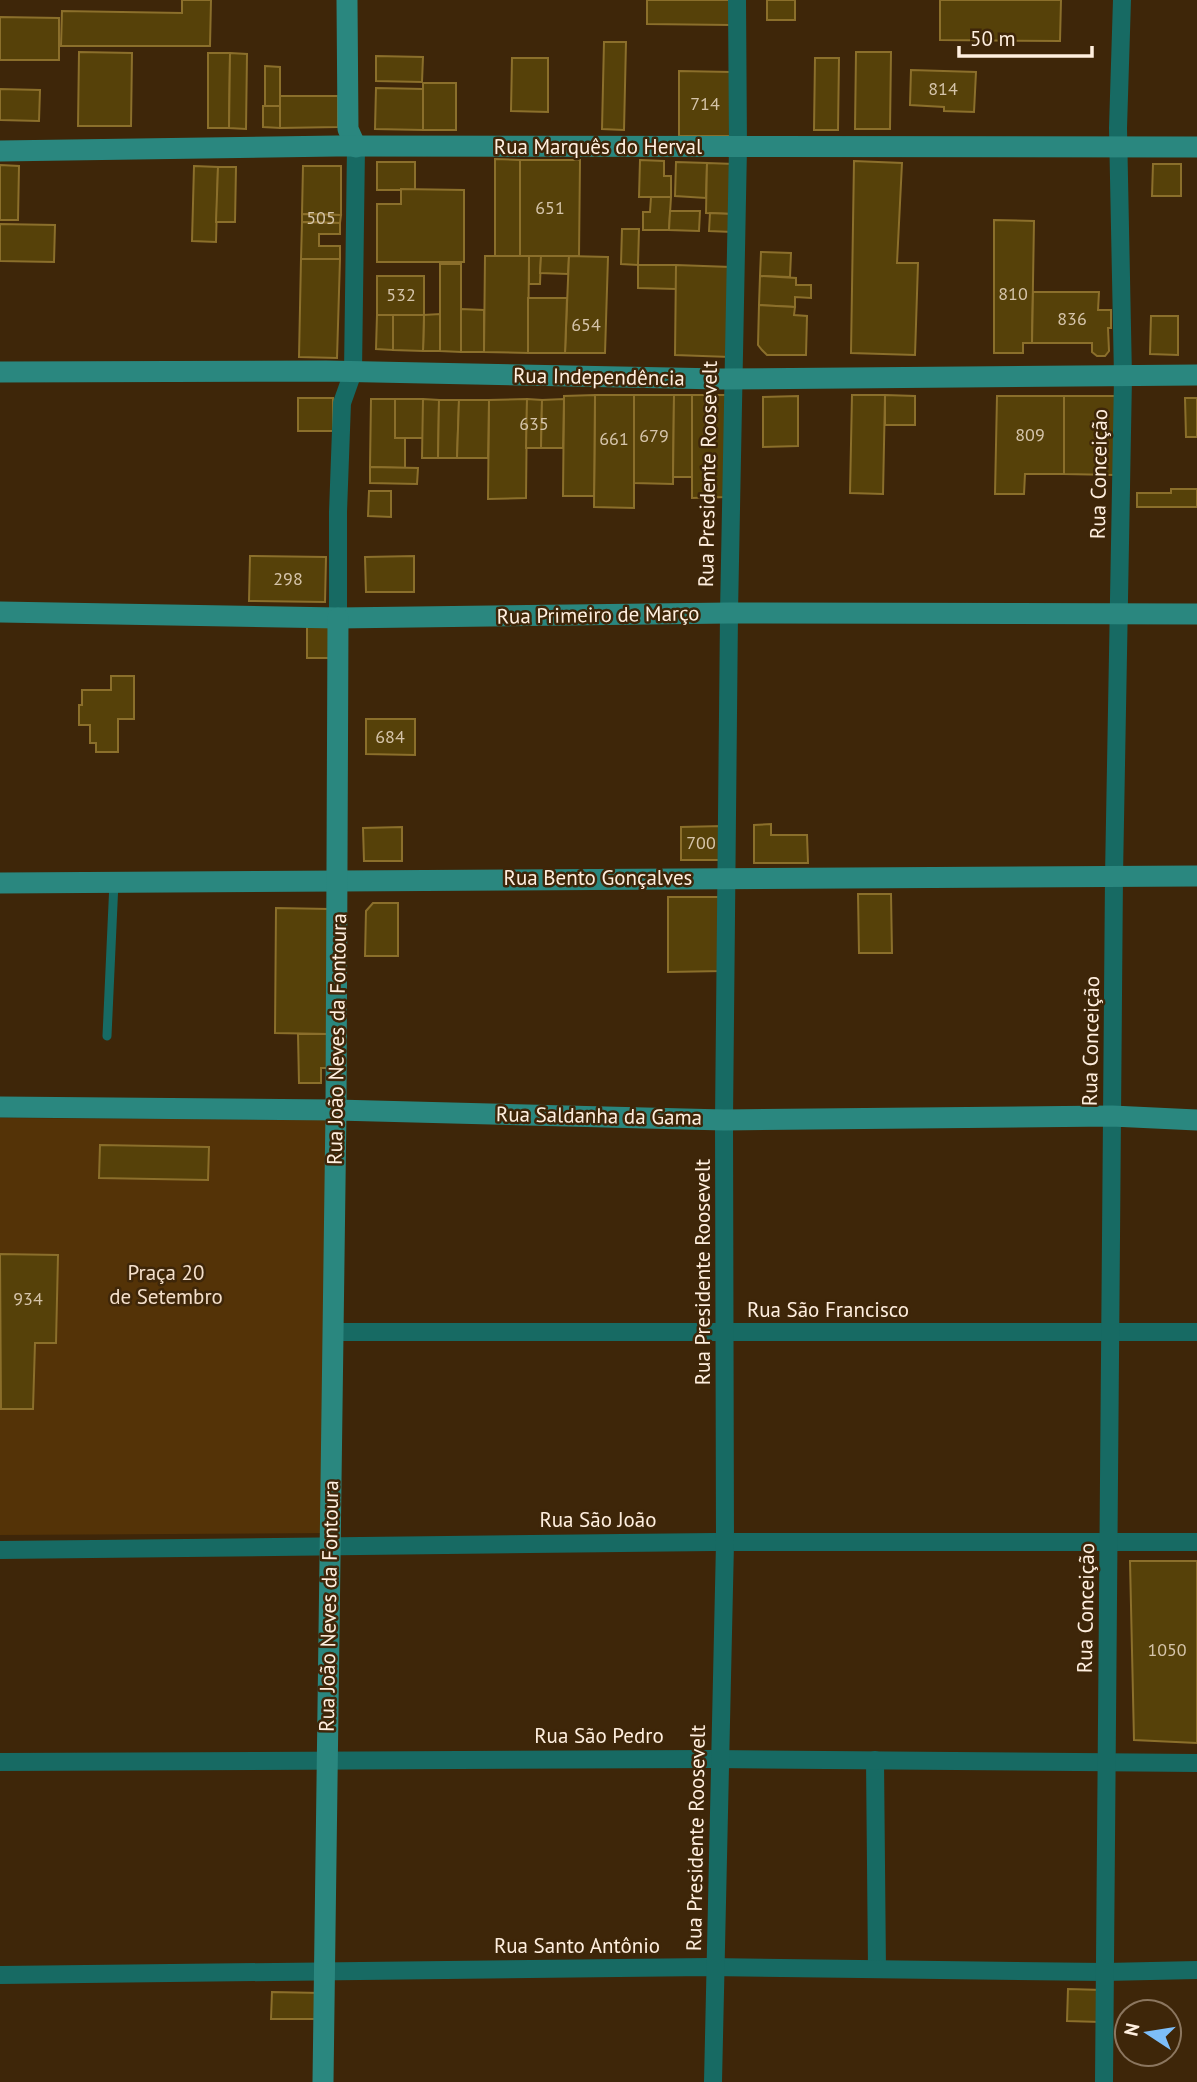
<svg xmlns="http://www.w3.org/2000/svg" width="1197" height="2082" font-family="'PT Sans',sans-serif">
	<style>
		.green { fill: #543307 }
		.building { fill: #564109; stroke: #8b6f2b; stroke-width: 2 }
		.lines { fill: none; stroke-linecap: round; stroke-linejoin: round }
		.lane { stroke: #176a63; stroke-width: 9 }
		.street { stroke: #176a63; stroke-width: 18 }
		.secondary { stroke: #2a877f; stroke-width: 21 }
		.labels { text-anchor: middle; stroke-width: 5; stroke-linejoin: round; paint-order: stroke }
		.number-label { font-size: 18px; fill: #d5c4aa }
		.street-label { font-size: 21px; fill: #ffefdf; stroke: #3e2609 }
		.park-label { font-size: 21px; fill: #f4dfca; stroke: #3e2609 }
	</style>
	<rect width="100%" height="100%" fill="#3e2609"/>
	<!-- green -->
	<polygon class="green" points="0,1118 333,1120 327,1533 0,1535"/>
	<!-- building -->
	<g class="building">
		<polygon points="182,0 211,0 210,46 61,46 62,11 182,13"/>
		<polygon points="647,0 730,0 730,25 647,24"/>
		<rect x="767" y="0" width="28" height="20"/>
		<polygon points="940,0 1061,0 1060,41 940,40"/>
		<polygon points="0,17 59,18 59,60 0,60"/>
		<polygon points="604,42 626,42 624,130 602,129"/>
		<polygon points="79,52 132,53 131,126 78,126"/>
		<polygon points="856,52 891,52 890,129 855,129"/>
		<polygon points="208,53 230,53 229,128 208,128"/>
		<polygon points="230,53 247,54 246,129 229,128"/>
		<polygon points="376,56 423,57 422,82 376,81"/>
		<polygon points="512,58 548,58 548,112 511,111"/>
		<polygon points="815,58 839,58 838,130 814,130"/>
		<polygon points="265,66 280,67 280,106 265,106"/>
		<polygon points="911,70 976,72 974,112 944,111 944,107 910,105"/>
		<polygon points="679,71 731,72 731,136 679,136"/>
		<rect x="423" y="83" width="33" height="47"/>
		<polygon points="376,88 423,89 423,130 375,129"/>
		<polygon points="0,89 40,90 39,121 0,120"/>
		<polygon points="280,96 338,96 338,127 280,128"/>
		<polygon points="263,106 280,106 280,128 263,127"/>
		<polygon points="495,159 520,160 520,256 495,256"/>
		<polygon points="520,160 580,160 579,256 520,256"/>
		<polygon points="640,160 664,161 664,176 671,176 671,197 639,197"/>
		<polygon points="854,161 902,163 897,263 918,263 915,355 851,353"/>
		<rect x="377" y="162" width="38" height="28"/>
		<polygon points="676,162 707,163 706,198 675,196"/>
		<polygon points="707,163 734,164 732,214 706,213"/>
		<polygon points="1153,164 1181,164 1181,196 1152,196"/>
		<polygon points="0,165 19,166 18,220 0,220"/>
		<polygon points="194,166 218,167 216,242 192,241"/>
		<polygon points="303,166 341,166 341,215 302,214"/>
		<polygon points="218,167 236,167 235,222 216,222"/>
		<polygon points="401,189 464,190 464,262 377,262 377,204 401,204"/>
		<polygon points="651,197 671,197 669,230 643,230 643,212 650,212"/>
		<polygon points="670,211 700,211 699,231 669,230"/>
		<polygon points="710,213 732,214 732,232 709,231"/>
		<polygon points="302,214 341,215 340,223 302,222"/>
		<polygon points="994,220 1034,221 1032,343 1023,343 1023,353 994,353"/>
		<polygon points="302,222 340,223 340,234 319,234 319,246 340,246 340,259 301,259"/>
		<polygon points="0,224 55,225 54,262 0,261"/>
		<polygon points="622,229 639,229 638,265 621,264"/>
		<polygon points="761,252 791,253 790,277 760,276"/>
		<polygon points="485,256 529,256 528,353 484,352"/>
		<polygon points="529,256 541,256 540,284 529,284"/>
		<polygon points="541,256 569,256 568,274 540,273"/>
		<polygon points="569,256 608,257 605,353 565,353"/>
		<polygon points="301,259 340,259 337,358 299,357"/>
		<polygon points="440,264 461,264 461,352 440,351"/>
		<polygon points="638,265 676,265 676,289 638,288"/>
		<polygon points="676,265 731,267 730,357 675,355"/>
		<rect x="377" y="276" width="47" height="39"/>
		<polygon points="760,276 796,278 796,285 811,285 811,298 795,297 795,307 759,305"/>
		<polygon points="1033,292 1099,292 1098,310 1111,310 1111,328 1108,328 1109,351 1105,356 1097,356 1092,352 1092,343 1032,343"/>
		<polygon points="528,298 567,298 565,353 528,353"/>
		<polygon points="759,305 795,307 794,315 807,316 806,355 767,355 762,350 758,345"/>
		<polygon points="461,309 484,310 484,352 461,352"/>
		<polygon points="440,314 440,351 423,351 424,315"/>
		<polygon points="377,315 393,315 393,350 376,349"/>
		<polygon points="393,315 424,315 423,351 393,350"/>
		<polygon points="1151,316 1178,316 1178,355 1150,354"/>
		<polygon points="595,395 634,395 634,508 594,507"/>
		<polygon points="595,395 594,496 563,496 564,396"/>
		<polygon points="634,395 674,395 673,484 634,483"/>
		<polygon points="674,395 692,395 692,477 673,477"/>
		<polygon points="692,395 727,395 727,497 692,498"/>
		<polygon points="852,395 885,395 883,494 850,493"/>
		<polygon points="885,395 915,396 915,425 885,425"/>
		<polygon points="798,396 798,446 763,447 763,397"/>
		<polygon points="997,396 1064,396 1064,474 1025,474 1024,494 995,494"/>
		<polygon points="1064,396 1116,396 1115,475 1064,474"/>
		<rect x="298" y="398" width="35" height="33"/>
		<polygon points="1185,398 1197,398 1197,437 1186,437"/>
		<polygon points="371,399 395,399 395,438 405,438 405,468 370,467"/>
		<rect x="395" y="399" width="28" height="39"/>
		<polygon points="423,399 439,400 438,458 422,458"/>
		<polygon points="527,399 526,498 488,499 489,400"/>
		<polygon points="527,399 542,400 541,448 526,448"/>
		<polygon points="564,399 563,448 541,448 542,400"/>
		<polygon points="439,400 459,400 457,458 438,458"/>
		<polygon points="459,400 489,400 488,458 457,458"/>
		<polygon points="370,467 418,468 417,484 370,483"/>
		<polygon points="1171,489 1197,489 1197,507 1137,507 1137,493 1171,493"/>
		<polygon points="369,491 391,491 391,517 368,516"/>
		<polygon points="250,556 326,557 325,602 249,601"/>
		<polygon points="414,556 414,592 366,592 365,557"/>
		<rect x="307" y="627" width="25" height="31"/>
		<polygon points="111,676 134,676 134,719 118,719 118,752 96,752 96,743 90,743 90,725 79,725 79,705 82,705 82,690 111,690"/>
		<polygon points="366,719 415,719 415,755 366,754"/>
		<polygon points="771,824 771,835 807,835 808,863 754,863 754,825"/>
		<polygon points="722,826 722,860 681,860 681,827"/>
		<polygon points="402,827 402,861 364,861 363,828"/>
		<polygon points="858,894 891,894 892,953 859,953"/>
		<polygon points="668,897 721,897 722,971 668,972"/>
		<polygon points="373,903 398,903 398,956 365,956 366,911"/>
		<polygon points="276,908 329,909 329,1034 275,1033"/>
		<polygon points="298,1034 329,1034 328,1068 321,1068 321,1083 299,1083"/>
		<polygon points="100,1145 209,1147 208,1180 99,1178"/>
		<polygon points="0,1254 58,1255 56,1343 35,1343 33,1409 1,1409"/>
		<polygon points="1130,1561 1197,1561 1197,1743 1134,1740"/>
		<polygon points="1068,1989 1102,1990 1100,2022 1067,2021"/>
		<polygon points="272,1992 320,1993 320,2019 271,2019"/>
	</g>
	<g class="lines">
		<!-- lane -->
		<polyline class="lane" points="107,1036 114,882"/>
		<!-- street -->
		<g class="street">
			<polyline points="338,618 338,512 342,403 353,372 356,147"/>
			<polyline points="332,1332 1197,1332"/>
			<polyline points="0,1550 713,1542 1197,1542"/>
			<polyline points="875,1760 877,1969"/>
			<polyline points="0,1762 711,1759 1197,1763"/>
			<polyline points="0,1975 708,1967 1105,1972 1197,1970"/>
			<polyline points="713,2082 725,1543 724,1120 729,613 738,147 737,0"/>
			<polyline points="1104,2082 1114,876 1123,377 1118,128 1122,0"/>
		</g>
		<!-- secondary -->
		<g class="secondary">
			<polyline points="347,0 348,129 356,147"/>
			<polyline points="0,151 337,146 1197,147"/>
			<polyline points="0,372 326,371 721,379 1197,375"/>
			<polyline points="0,612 338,618 729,613 1197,614"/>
			<polyline points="0,883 1197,876"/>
			<polyline points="0,1107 336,1110 724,1120 1112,1116 1197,1120"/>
			<polyline points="323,2082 336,1110 338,618"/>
		</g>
	</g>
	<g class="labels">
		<!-- number labels -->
		<g class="number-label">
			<text x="943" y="95">814</text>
			<text x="705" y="110">714</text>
			<text x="550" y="214">651</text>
			<text x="321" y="224">505</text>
			<text x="1013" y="300">810</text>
			<text x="401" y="301">532</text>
			<text x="1072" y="325">836</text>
			<text x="586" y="331">654</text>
			<text x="534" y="430">635</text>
			<text x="1030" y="441">809</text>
			<text x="654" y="442">679</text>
			<text x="614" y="445">661</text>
			<text x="288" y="585">298</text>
			<text x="390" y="743">684</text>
			<text x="701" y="849">700</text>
			<text x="28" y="1305">934</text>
			<text x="1167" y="1656">1050</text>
		</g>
		<!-- street labels -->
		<g class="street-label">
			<text x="598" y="154">Rua Marquês do Herval</text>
			<text transform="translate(599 377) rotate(1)" y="7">Rua Independência</text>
			<text transform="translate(708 474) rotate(-89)" y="7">Rua Presidente Roosevelt</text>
			<text transform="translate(1099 474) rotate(-89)" y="7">Rua Conceição</text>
			<text transform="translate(598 615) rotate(-1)" y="7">Rua Primeiro de Março</text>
			<text x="598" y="885">Rua Bento Gonçalves</text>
			<text transform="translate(337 1039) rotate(-89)" y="7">Rua João Neves da Fontoura</text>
			<text transform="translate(1091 1041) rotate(-89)" y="7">Rua Conceição</text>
			<text transform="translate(599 1116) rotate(1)" y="7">Rua Saldanha da Gama</text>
			<text transform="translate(703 1272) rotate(-90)" y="7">Rua Presidente Roosevelt</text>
			<text x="828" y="1317">Rua São Francisco</text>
			<text x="598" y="1527">Rua São João</text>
			<text transform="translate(329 1606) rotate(-89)" y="7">Rua João Neves da Fontoura</text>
			<text transform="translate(1086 1608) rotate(-89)" y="7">Rua Conceição</text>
			<text x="599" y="1743">Rua São Pedro</text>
			<text transform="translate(696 1838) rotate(-89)" y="7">Rua Presidente Roosevelt</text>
			<text x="577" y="1953">Rua Santo Antônio</text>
		</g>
		<!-- park labels -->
		<g class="park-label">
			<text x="166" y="1280">Praça 20<tspan x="166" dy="24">de Setembro</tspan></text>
		</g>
	</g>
	<!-- north arrow -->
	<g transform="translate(1148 2033) rotate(282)"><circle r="33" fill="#3e2609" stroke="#8b765f" stroke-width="2"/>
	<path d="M0-5L12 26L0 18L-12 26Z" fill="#7dbef9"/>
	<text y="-10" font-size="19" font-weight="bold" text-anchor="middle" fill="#ffefdf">N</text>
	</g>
	<!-- scale -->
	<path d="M959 46v10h133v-10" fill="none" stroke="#ffefdf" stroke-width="3.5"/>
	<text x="970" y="46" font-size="21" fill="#ffefdf" stroke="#3e2609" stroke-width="5" paint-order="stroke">50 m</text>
</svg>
